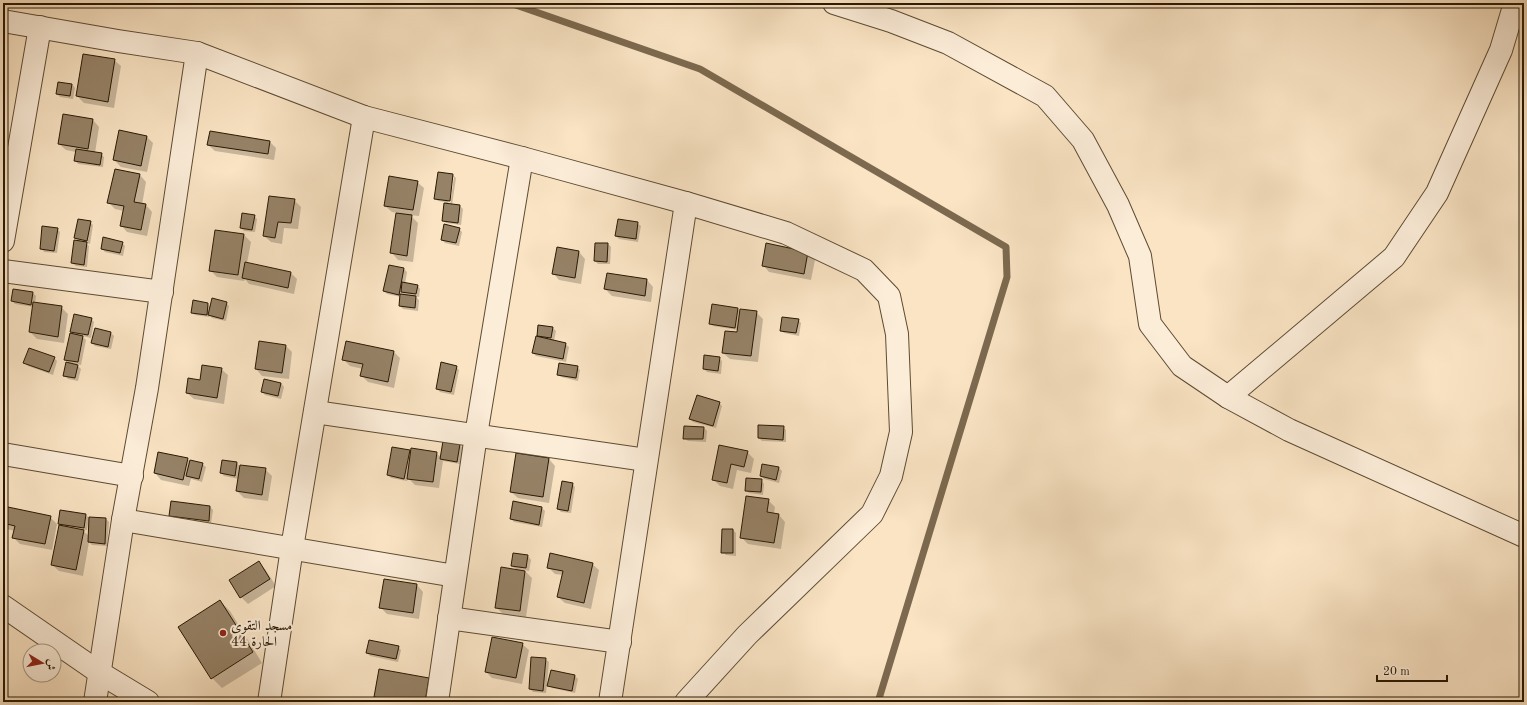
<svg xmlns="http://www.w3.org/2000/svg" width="1527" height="705" font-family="'Old Standard TT',Amiri,serif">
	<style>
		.shadow { fill: #0003; fill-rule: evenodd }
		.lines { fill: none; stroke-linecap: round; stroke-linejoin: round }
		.stream { stroke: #7c694f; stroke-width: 7 }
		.building { fill: #968267; stroke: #291802 }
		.minor-casing { stroke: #5d4b32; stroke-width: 24 }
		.minor { stroke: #fcedd9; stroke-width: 22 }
		.poi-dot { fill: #8f2418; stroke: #fcedd9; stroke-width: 1.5 }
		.labels { text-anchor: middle; stroke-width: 4; stroke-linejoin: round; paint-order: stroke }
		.poi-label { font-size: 14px; fill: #291802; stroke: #fcedd9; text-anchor: start }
	</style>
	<rect width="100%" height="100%" fill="#fae4c4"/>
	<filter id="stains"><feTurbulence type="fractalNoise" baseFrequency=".005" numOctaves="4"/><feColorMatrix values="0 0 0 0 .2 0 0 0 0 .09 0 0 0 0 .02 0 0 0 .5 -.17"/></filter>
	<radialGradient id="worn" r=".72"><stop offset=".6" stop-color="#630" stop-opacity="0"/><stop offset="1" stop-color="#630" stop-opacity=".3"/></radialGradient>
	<!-- shadow -->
	<g class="shadow">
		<polygon points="114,60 121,66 114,108 84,103 77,96"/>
		<polygon points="72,84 75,88 73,99 60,97 57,94"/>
		<polygon points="93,120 99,127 95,153 101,154 104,157 103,167 78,164 75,160 76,152 66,150 59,144"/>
		<polygon points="147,137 153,143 147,172 121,167 114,160"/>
		<polygon points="270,142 276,148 274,160 215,151 208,145"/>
		<path d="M439 174 453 175 456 178 452 205 460 206 463 209 461 225 446 223 443 220 445 202 438 201 435 198ZM452 177H454L450 206 448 205Z"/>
		<polygon points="140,175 146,182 142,205 146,205 152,212 147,236 127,232 121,225 124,211 115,209 108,202"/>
		<polygon points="417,182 424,188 419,216 410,215 418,223 413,262 398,260 392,253 397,213 392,212 385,206"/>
		<polygon points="294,200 301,207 298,229 284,228 282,244 271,242 264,236"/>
		<polygon points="254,216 257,219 255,232 244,231 241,228"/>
		<polygon points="90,222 93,225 90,244 86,243 89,246 87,267 76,266 72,263 79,242 75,238"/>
		<polygon points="637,223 641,226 638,242 619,239 616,236"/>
		<polygon points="57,229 60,232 57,253 44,252 41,248"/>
		<polygon points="459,229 462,232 459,246 445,243 442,240"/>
		<polygon points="216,231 244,235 251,242 247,263 291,273 297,279 294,294 249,284 245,279 244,281 217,277 210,270"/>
		<polygon points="122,243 125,246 123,256 105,252 102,249"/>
		<polygon points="608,244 611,247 610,264 598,264 595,261"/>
		<polygon points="558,248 579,252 585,259 581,284 559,280 553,273"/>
		<polygon points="808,253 815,260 811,280 769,272 763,265"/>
		<polygon points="390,266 404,269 407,272 405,284 417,285 420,289 419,297 415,296 419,300 418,311 403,309 400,306 401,297 387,294 384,291"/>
		<polygon points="647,280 653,287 651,302 612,296 605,289"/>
		<polygon points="14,290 33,293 36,296 35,303 61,307 68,314 64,343 37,339 30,332 34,307 15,304 12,301"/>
		<polygon points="226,303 229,306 226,321 212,318 210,316 209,317 195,315 192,312 208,304 211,307"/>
		<polygon points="738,309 741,312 756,312 763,319 758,362 730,359 723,353 738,333 738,330 713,326 710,323"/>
		<polygon points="91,319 94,322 91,338 82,336 86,340 81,365 76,364 81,369 78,381 68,379 65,376 70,364 65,359 75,335 71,331"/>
		<polygon points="798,320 801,323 799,336 784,333 781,330"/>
		<polygon points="539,326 553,328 556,331 554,341 565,344 569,347 566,362 536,356 533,353 538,338"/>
		<polygon points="95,329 111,333 114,336 111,349 95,346 92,343"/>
		<polygon points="286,346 292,352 289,379 262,376 256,369"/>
		<polygon points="394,352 400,358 394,388 368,382 361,375 363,369 350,366 343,359"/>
		<polygon points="54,358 57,361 53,375 28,366 25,363"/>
		<polygon points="719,358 722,361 721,374 707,372 704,369"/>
		<polygon points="456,367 459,370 454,395 440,392 437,389"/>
		<polygon points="577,367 580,370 578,381 561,377 558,374"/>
		<polygon points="221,369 228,375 224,404 194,399 187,393 201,381"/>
		<polygon points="281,383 284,387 281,399 265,395 262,392"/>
		<polygon points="719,403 722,406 716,428 693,422 690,419"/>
		<polygon points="783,427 786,430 786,442 762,441 759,438"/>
		<polygon points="704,428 707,431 706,442 688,441 684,438"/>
		<polygon points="444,442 460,445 463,448 460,464 443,461 439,488 415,485 408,478 407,481 391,478 388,475 409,451 411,453 436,453 441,457"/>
		<polygon points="720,446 747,452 754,459 751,473 737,470 733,489 720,486 713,479"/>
		<polygon points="187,459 191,462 202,464 206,467 202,482 191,479 189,486 161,480 155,473"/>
		<polygon points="549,459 555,466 549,503 518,498 511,492"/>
		<polygon points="237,463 240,467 265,469 272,476 268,501 244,498 237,491 239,479 224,476 221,473"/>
		<polygon points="779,468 782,471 779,483 764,479 761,476"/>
		<polygon points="761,480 764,484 763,495 749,493 746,490"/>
		<polygon points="572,484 575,487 571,513 561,512 558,509"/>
		<polygon points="768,500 775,507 774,514 779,515 785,522 781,549 748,544 741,537"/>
		<polygon points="210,507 213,510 211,523 173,519 170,515"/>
		<polygon points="3,508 50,517 57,524 52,550 20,544 13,537 15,531 3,528"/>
		<polygon points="542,508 545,511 542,527 514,522 511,519"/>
		<polygon points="86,515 89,518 87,530 82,530 89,536 106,519 109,522 107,546 92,545 89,542 83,576 59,571 52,565 63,527 59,524"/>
		<polygon points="733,530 736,533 736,556 726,555 722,552"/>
		<polygon points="514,554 528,556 531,560 529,571 524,570 532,578 526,617 503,614 497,608 517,570 512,566"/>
		<polygon points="259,563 265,569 276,586 248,604 241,597"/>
		<polygon points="592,564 599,570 591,609 565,603 558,597 563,575 555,574 548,567"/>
		<polygon points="417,585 423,592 419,619 387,614 380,607"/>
		<polygon points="220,601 230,611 262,663 222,688 212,678"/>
		<polygon points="522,644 529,650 522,684 492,678 486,672"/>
		<polygon points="398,647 401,650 398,662 370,656 367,653"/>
		<polygon points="545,659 549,662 546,693 533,692 530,689"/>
		<polygon points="380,670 429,679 435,686 433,702 380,702 375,696"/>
		<polygon points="575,676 578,679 575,693 552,688 549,685"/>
	</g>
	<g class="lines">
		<!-- stream -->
		<polyline class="stream" points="510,3 700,69 1006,247 1007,277 878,702"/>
	</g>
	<!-- building -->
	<g class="building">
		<polygon points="83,54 115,59 108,102 76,96"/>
		<polygon points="58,82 72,84 70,96 56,94"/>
		<polygon points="63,114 93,119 88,149 58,144"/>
		<polygon points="119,130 147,136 141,166 113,160"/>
		<polygon points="210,131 270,141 268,154 207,145"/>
		<polygon points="76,149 102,153 100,165 74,161"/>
		<polygon points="115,169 140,174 134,202 146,204 141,230 120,226 124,206 107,203"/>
		<polygon points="438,172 453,174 450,201 434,199"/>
		<polygon points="389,176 418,181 413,210 384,206"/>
		<polygon points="269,196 295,199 291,223 278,222 275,238 263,236"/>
		<polygon points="444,203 460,205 458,223 442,221"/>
		<polygon points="242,213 255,215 252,230 240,228"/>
		<polygon points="396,213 412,215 407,256 390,253"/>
		<polygon points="78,219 91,221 87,241 74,238"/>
		<polygon points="618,219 638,222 636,239 615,236"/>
		<polygon points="444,224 460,228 456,243 441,240"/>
		<polygon points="42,226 58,228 54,251 40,249"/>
		<polygon points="215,230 244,234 238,275 209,271"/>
		<polygon points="103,237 123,242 120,253 101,249"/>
		<polygon points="74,240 87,242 84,265 71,263"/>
		<polygon points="595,243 608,243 607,262 594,261"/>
		<polygon points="766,243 808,252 804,274 762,266"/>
		<polygon points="557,247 579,251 575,278 552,274"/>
		<polygon points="245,262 291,272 288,288 242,278"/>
		<polygon points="389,265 404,268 399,295 383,291"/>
		<polygon points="607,273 647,279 645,296 604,289"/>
		<polygon points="402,282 418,285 416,294 401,292"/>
		<polygon points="13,289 33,292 31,305 11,301"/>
		<polygon points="400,294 416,296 415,308 399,306"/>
		<polygon points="212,298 227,302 223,319 208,315"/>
		<polygon points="193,300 208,303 207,315 191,313"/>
		<polygon points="33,302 62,306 58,337 29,332"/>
		<polygon points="712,304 738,308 735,328 709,324"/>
		<polygon points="740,309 757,311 751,356 722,353 725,331 737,332"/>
		<polygon points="74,314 92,318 88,335 70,332"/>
		<polygon points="782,317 799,319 796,333 780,331"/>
		<polygon points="538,325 553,327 551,338 537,336"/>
		<polygon points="95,328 111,332 108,347 91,343"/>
		<polygon points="70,333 83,336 78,362 64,360"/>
		<polygon points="536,336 566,343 563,359 532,353"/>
		<polygon points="259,341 286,345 282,373 255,369"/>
		<polygon points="346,341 394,351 388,382 360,376 363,364 342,360"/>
		<polygon points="29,348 55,357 49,372 23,363"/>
		<polygon points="704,355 720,357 718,371 703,369"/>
		<polygon points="66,362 78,365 75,378 63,376"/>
		<polygon points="441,362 457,366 451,392 436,389"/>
		<polygon points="559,363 578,366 576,378 557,375"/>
		<polygon points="202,365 222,368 217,398 186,393 188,378 200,380"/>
		<polygon points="264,379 281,383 278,396 261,392"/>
		<polygon points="697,395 720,402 713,426 689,419"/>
		<polygon points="758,425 784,426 783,440 758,438"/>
		<polygon points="684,426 704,427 703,439 683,439"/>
		<polygon points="443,441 460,444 457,462 440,459"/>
		<polygon points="719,445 748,451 744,467 731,464 727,483 712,480"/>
		<polygon points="392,447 410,450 404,479 387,475"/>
		<polygon points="411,448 437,452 433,482 407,479"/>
		<polygon points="158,452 188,458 183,480 154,473"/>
		<polygon points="516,453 549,458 543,497 510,492"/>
		<polygon points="190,460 203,463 199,479 186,476"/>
		<polygon points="222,460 237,462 235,476 220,473"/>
		<polygon points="762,464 779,467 776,480 760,476"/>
		<polygon points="240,465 266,468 262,495 236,491"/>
		<polygon points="746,478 762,479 761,492 745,491"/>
		<polygon points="562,481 573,483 568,511 557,509"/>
		<polygon points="746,496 769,499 767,512 779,514 774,543 740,538"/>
		<polygon points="171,501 210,506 209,521 169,516"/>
		<polygon points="513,501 542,507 539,525 510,519"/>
		<polygon points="3,506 51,516 45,544 12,538 15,526 3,523"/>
		<polygon points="60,510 86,514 84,528 58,524"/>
		<polygon points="89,517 106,518 105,544 88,542"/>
		<polygon points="59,525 84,530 76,570 51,565"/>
		<polygon points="722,529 733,529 733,553 721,553"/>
		<polygon points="513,553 528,555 526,568 511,566"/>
		<polygon points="550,553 593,563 584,603 557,597 563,571 547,568"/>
		<polygon points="259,561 270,579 240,598 229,580"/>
		<polygon points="501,567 525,571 520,611 495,608"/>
		<polygon points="384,579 417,584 413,613 379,608"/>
		<polygon points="220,600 253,652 211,679 178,627"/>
		<polygon points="492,637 523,643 516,678 485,672"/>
		<polygon points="369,640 399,646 396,659 366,653"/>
		<polygon points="531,657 546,658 543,691 529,689"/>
		<polygon points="379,669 429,678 425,702 402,702 374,697"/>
		<polygon points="551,670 575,675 572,691 547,686"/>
	</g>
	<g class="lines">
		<defs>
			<g id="minor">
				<polyline points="834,3 891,21 948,43 1045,96 1083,140 1118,205 1140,256 1150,324 1182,366 1228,397 1289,430 1524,536"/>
				<polyline points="3,21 118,41 197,53 364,117 522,158 686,203 786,233 864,270 889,296 897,334 901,432 891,476 872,514 747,635 686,702"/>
				<polyline points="3,241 40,27"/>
				<polyline points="3,271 162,292"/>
				<polyline points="1228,397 1394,257 1437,193 1501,50 1515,3"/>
				<polyline points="315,412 646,460"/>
				<polyline points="3,454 132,476"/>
				<polyline points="123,520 455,576"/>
				<polyline points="3,606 100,673 148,702"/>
				<polyline points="449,618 620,642"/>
				<polyline points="95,702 123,520 147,388 197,53"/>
				<polyline points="269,702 292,548 364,117"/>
				<polyline points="437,702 476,435 522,158"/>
				<polyline points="610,702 686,203"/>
			</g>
		</defs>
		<!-- minor casing -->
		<use href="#minor" class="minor-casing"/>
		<!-- minor -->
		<use href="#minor" class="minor"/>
	</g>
	<!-- markers -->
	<circle class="poi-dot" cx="223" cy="633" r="4"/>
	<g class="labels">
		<!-- poi labels -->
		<g class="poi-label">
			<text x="231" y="630">مسجد التقوي<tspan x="231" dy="16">الحارة 44</tspan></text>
		</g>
	</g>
	<!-- margin -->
	<rect width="1527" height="705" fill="none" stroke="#fae4c4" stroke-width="16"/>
	<rect x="4" y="4" width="1519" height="697" fill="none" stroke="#291802" stroke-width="2"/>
	<rect x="8" y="8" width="1511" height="689" fill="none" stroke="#291802"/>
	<!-- north arrow -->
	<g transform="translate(42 663) rotate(100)"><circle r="19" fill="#fcedd9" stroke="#a89883"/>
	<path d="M0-3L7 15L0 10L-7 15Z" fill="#8f2418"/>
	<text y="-6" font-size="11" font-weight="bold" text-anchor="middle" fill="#291802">ش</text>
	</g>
	<!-- scale -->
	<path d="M1377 675v6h70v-6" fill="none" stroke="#291802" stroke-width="2"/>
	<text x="1383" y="675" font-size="12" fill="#291802" stroke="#fcedd9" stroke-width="3" paint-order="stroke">20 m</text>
	<rect width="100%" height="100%" filter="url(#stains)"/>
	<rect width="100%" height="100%" fill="url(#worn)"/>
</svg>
